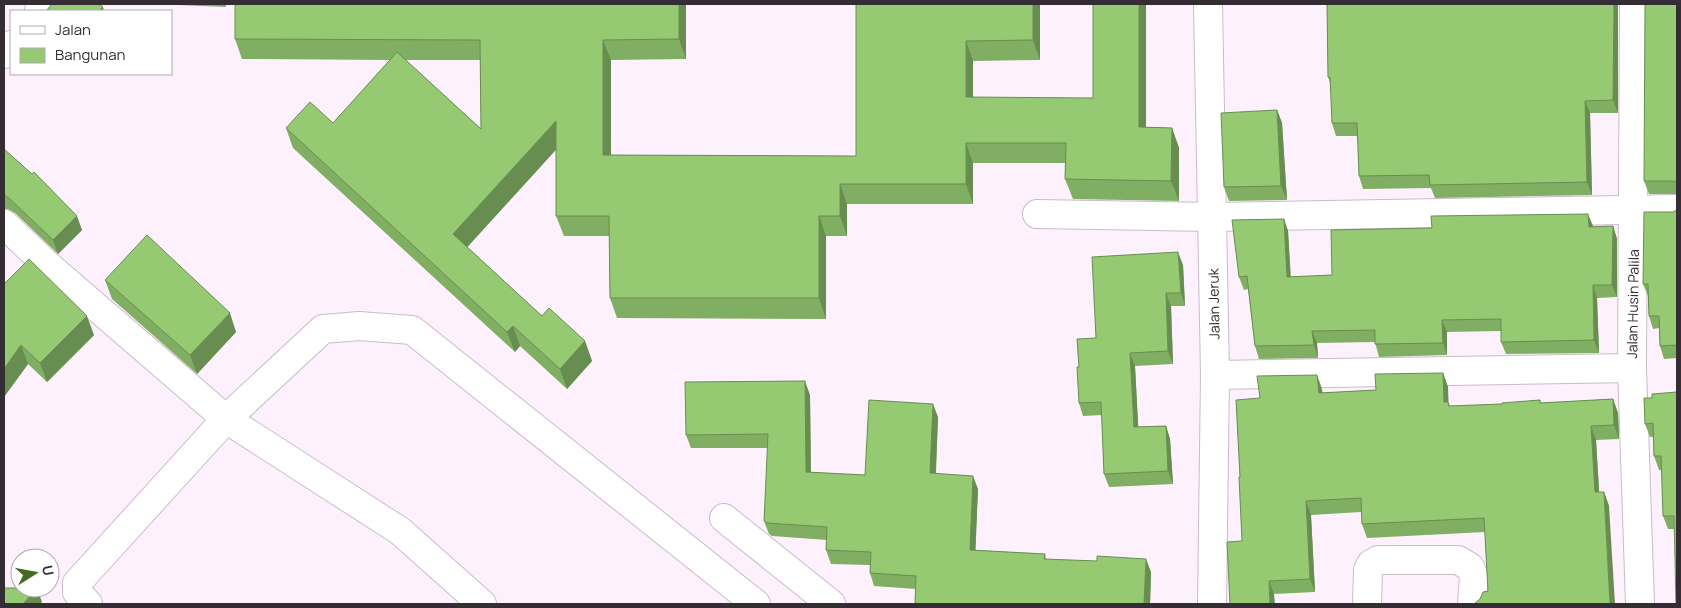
<svg xmlns="http://www.w3.org/2000/svg" width="1681" height="608" font-family="Manrope,sans-serif">
	<style>
		.lines { fill: none; stroke-linecap: round; stroke-linejoin: round }
		.minor-casing { stroke: #cbbbca; stroke-width: 30 }
		.minor { stroke: #fff; stroke-width: 28 }
		.wall { fill: #80ae63; fill-rule: evenodd }
		.shaded-wall { fill: #688d50 }
		.building { fill: #95ca73; stroke: #688d50 }
		.labels { text-anchor: middle; stroke-width: 4; stroke-linejoin: round; paint-order: stroke }
		.street-label { font-size: 14px; fill: #342e34; stroke: #fff }
	</style>
	<rect width="100%" height="100%" fill="#fef1fe"/>
	<g class="lines">
		<defs>
			<g id="minor">
				<polyline points="1208,4 1215,375 1212,604"/>
				<polyline points="1634,4 1632,368 1640,604"/>
				<polyline points="39,11 45,4"/>
				<polyline points="4,54 11,45"/>
				<polyline points="1037,214 1212,217 1677,209"/>
				<polyline points="4,224 44,262 226,419 400,531 482,604"/>
				<polyline points="1215,375 1632,368"/>
				<polyline points="724,518 831,604"/>
				<polyline points="88,604 77,592 77,583 226,419 323,329 359,326 412,330 756,604"/>
				<polyline points="1367,604 1368,570 1371,564 1378,560 1458,560 1470,567 1474,577 1472,604"/>
			</g>
		</defs>
		<!-- minor casing -->
		<use href="#minor" class="minor-casing"/>
		<!-- minor -->
		<use href="#minor" class="minor"/>
	</g>
	<!-- wall -->
	<g class="wall">
		<polygon points="154,4 226,4 226,7"/>
		<path d="M686 4V59L611 60V155L856 156V4H1040V60L973 61V97L1146 127 1172 128 1179 148V201L1073 199 1065 179V163H973V204H847V236H826V319L617 318 610 298 609 236H564L556 216V149L467 247 542 316 585 341 592 361 567 389 520 346 515 352 293 148 286 128 333 123 390 60 242 59 235 39ZM405 60H480L481 129Z"/>
		<polygon points="1327,4 1618,4 1618,113 1590,113 1592,195 1435,198 1431,188 1363,189 1359,176 1358,136 1336,136 1332,123 1331,85 1328,77"/>
		<polygon points="1677,4 1677,194 1649,194 1644,181"/>
		<polygon points="1277,110 1282,123 1287,200 1229,201 1224,187"/>
		<polygon points="4,149 82,230 58,254 15,213 8,209 4,209"/>
		<polygon points="1677,210 1677,358 1664,359 1660,346 1659,328 1653,329 1649,316 1648,296 1643,284 1673,212"/>
		<polygon points="1284,219 1288,231 1291,277 1332,275 1593,227 1613,226 1617,239 1617,297 1597,298 1599,353 1506,354 1501,342 1501,331 1447,332 1447,355 1379,357 1375,342 1317,343 1318,358 1259,359 1255,346 1248,289 1244,290 1239,277"/>
		<polygon points="29,259 94,335 47,382 28,364 4,397"/>
		<polygon points="1183,265 1185,306 1171,306 1173,364 1135,366 1138,427 1166,426 1170,439 1173,484 1109,487 1104,474 1102,415 1083,416 1079,403 1079,367 1096,338"/>
		<polygon points="105,280 236,332 197,374 112,299"/>
		<polygon points="1443,373 1448,387 1448,402 1450,406 1502,404 1540,400 1541,403 1613,399 1618,413 1619,439 1596,440 1599,492 1604,492 1609,506 1480,599 1488,591 1485,532 1367,538 1362,524 1361,512 1311,515 1315,592 1274,594 1242,541 1240,477 1260,398 1322,389 1322,393 1376,390"/>
		<polygon points="1677,392 1674,529 1668,529 1663,516 1662,470 1659,470 1654,456 1653,437 1650,437 1645,424 1652,398"/>
		<polygon points="810,395 811,472 865,475 938,417 936,474 978,489 975,550 1045,554 1046,559 1151,572 1150,604 915,604 916,589 874,586 870,573 870,565 831,564 826,550 827,540 772,536 769,534 764,521 768,448 691,448 686,435"/>
	</g>
	<!-- shaded-wall -->
	<g class="shaded-wall">
		<polygon points="679,4 686,4 686,59 679,39"/>
		<polygon points="1033,4 1040,4 1040,60 1033,40"/>
		<polygon points="1139,4 1146,4 1146,147 1139,127"/>
		<polygon points="1614,4 1618,4 1618,113 1613,100"/>
		<polygon points="103,7 104,11 99,11"/>
		<polygon points="603,40 611,60 611,175 603,155"/>
		<polygon points="966,41 973,61 973,117 966,97"/>
		<polygon points="1585,101 1590,113 1592,195 1587,182"/>
		<polygon points="1277,110 1282,123 1287,200 1281,186"/>
		<polygon points="556,121 564,141 461,254 453,234"/>
		<polygon points="1172,128 1179,148 1179,201 1171,181"/>
		<polygon points="966,143 973,163 973,204 966,184"/>
		<polygon points="840,184 847,204 847,236 840,216"/>
		<polygon points="1588,214 1593,226 1593,239 1589,227"/>
		<polygon points="77,216 82,230 58,254 53,240"/>
		<polygon points="819,216 826,236 826,319 819,298"/>
		<polygon points="1284,219 1288,231 1291,290 1287,277"/>
		<polygon points="1613,226 1617,239 1617,297 1612,285"/>
		<polygon points="1178,252 1183,265 1185,306 1181,293"/>
		<polygon points="1593,285 1597,298 1599,353 1594,340"/>
		<polygon points="1166,293 1171,306 1173,364 1168,351"/>
		<polygon points="230,313 236,332 197,374 190,355"/>
		<polygon points="87,316 94,335 47,382 40,363"/>
		<polygon points="1442,320 1447,332 1447,355 1443,343"/>
		<polygon points="513,326 520,346 515,352 507,332"/>
		<polygon points="1312,331 1317,343 1318,358 1314,345"/>
		<polygon points="585,341 592,361 567,389 560,369"/>
		<polygon points="21,345 28,364 4,397 4,369"/>
		<polygon points="1130,353 1135,366 1139,440 1134,427"/>
		<polygon points="1443,373 1448,387 1449,416 1444,402"/>
		<polygon points="1317,375 1322,389 1324,406 1319,393"/>
		<polygon points="805,381 810,395 811,486 806,472"/>
		<polygon points="1613,399 1618,413 1619,439 1614,425"/>
		<polygon points="933,404 938,417 935,487 930,473"/>
		<polygon points="1166,426 1170,439 1173,484 1168,471"/>
		<polygon points="1591,426 1596,440 1600,506 1595,492"/>
		<polygon points="973,476 978,489 975,563 970,550"/>
		<polygon points="1604,492 1609,506 1615,604 1610,604"/>
		<polygon points="1306,501 1311,515 1315,592 1310,579"/>
		<polygon points="1146,559 1151,572 1150,604 1144,604"/>
		<polygon points="1269,581 1274,594 1275,604 1270,604"/>
		<polygon points="37,588 42,602 40,604 23,604"/>
	</g>
	<!-- building -->
	<g class="building">
		<polygon points="52,4 99,4 103,7 99,11 46,11"/>
		<polygon points="235,4 679,4 679,39 603,40 603,155 856,156 856,4 1033,4 1033,40 966,41 966,97 1093,98 1093,4 1139,4 1139,127 1172,128 1171,181 1065,179 1066,143 966,143 966,184 840,184 840,216 819,216 819,298 610,298 609,216 556,216 556,121 453,234 542,316 549,308 585,341 560,369 513,326 507,332 286,128 310,102 333,123 397,52 481,129 480,40 235,39"/>
		<polygon points="1327,4 1614,4 1613,100 1585,101 1587,182 1430,185 1429,175 1359,176 1357,123 1332,123 1330,77 1328,77"/>
		<polygon points="1645,4 1677,4 1677,182 1672,181 1644,181"/>
		<polygon points="1277,110 1281,186 1224,187 1221,113"/>
		<polygon points="4,149 32,174 34,172 77,216 53,240 10,199 4,195"/>
		<polygon points="1677,210 1677,345 1660,346 1659,316 1649,316 1648,284 1643,284 1644,212 1673,212"/>
		<polygon points="1588,214 1589,227 1613,226 1612,285 1593,285 1594,340 1501,342 1501,319 1442,320 1443,343 1375,344 1375,330 1312,331 1314,345 1255,346 1247,276 1239,277 1232,220 1284,219 1287,277 1332,275 1331,230 1432,228 1431,216"/>
		<polygon points="147,235 230,313 190,355 105,280"/>
		<polygon points="1178,252 1181,293 1166,293 1168,351 1130,353 1134,427 1166,426 1168,471 1104,474 1101,402 1079,403 1077,367 1079,367 1077,339 1096,338 1092,257"/>
		<polygon points="29,259 87,316 40,363 21,345 4,369 4,284"/>
		<polygon points="1443,373 1444,402 1448,402 1449,406 1502,404 1502,403 1540,400 1540,403 1613,399 1614,425 1591,426 1595,492 1604,492 1610,604 1474,604 1480,599 1483,592 1488,591 1484,518 1362,524 1361,498 1306,501 1310,579 1269,581 1270,604 1230,604 1227,542 1242,541 1239,477 1240,477 1236,400 1260,398 1257,376 1317,375 1319,393 1376,390 1375,374"/>
		<polygon points="805,381 806,472 865,475 869,400 933,404 930,473 973,476 970,550 1045,554 1044,559 1097,561 1097,556 1146,559 1144,604 915,604 916,576 870,573 871,552 826,550 827,527 767,523 764,521 768,434 686,435 685,382"/>
		<polygon points="1677,392 1677,604 1676,604 1674,516 1663,516 1661,456 1654,456 1653,423 1645,424 1644,398 1652,398 1652,394"/>
		<polygon points="4,588 37,588 23,604 4,604"/>
	</g>
	<g class="labels">
		<!-- street labels -->
		<g class="street-label">
			<text transform="translate(1214 304) rotate(-91)" y="5">Jalan Jeruk</text>
			<text transform="translate(1633 304) rotate(-89)" y="5">Jalan Husin Palila</text>
		</g>
	</g>
	<!-- border -->
	<rect width="1681" height="608" fill="none" stroke="#342e34" stroke-width="10"/>
	<!-- legend -->
	<rect x="10" y="10" width="162" height="65" fill="#ffffff" stroke="#aeabae"/>
	<rect x="20" y="26" width="25" height="8" fill="#ffffff" stroke="#aeabae"/>
	<text x="55" y="35" font-size="15" fill="#342e34">Jalan</text>
	<rect x="20" y="48" width="25" height="15" fill="#95ca73" stroke="#aeabae"/>
	<text x="55" y="60" font-size="15" fill="#342e34">Bangunan</text>
	<!-- north arrow -->
	<g transform="translate(35 573) rotate(79)"><circle r="24" fill="#ffffff" stroke="#aeabae"/>
	<path d="M0-4L9 19L0 12L-9 19Z" fill="#436b26"/>
	<text y="-8" font-size="14" font-weight="bold" text-anchor="middle" fill="#342e34">U</text>
	</g>
</svg>
